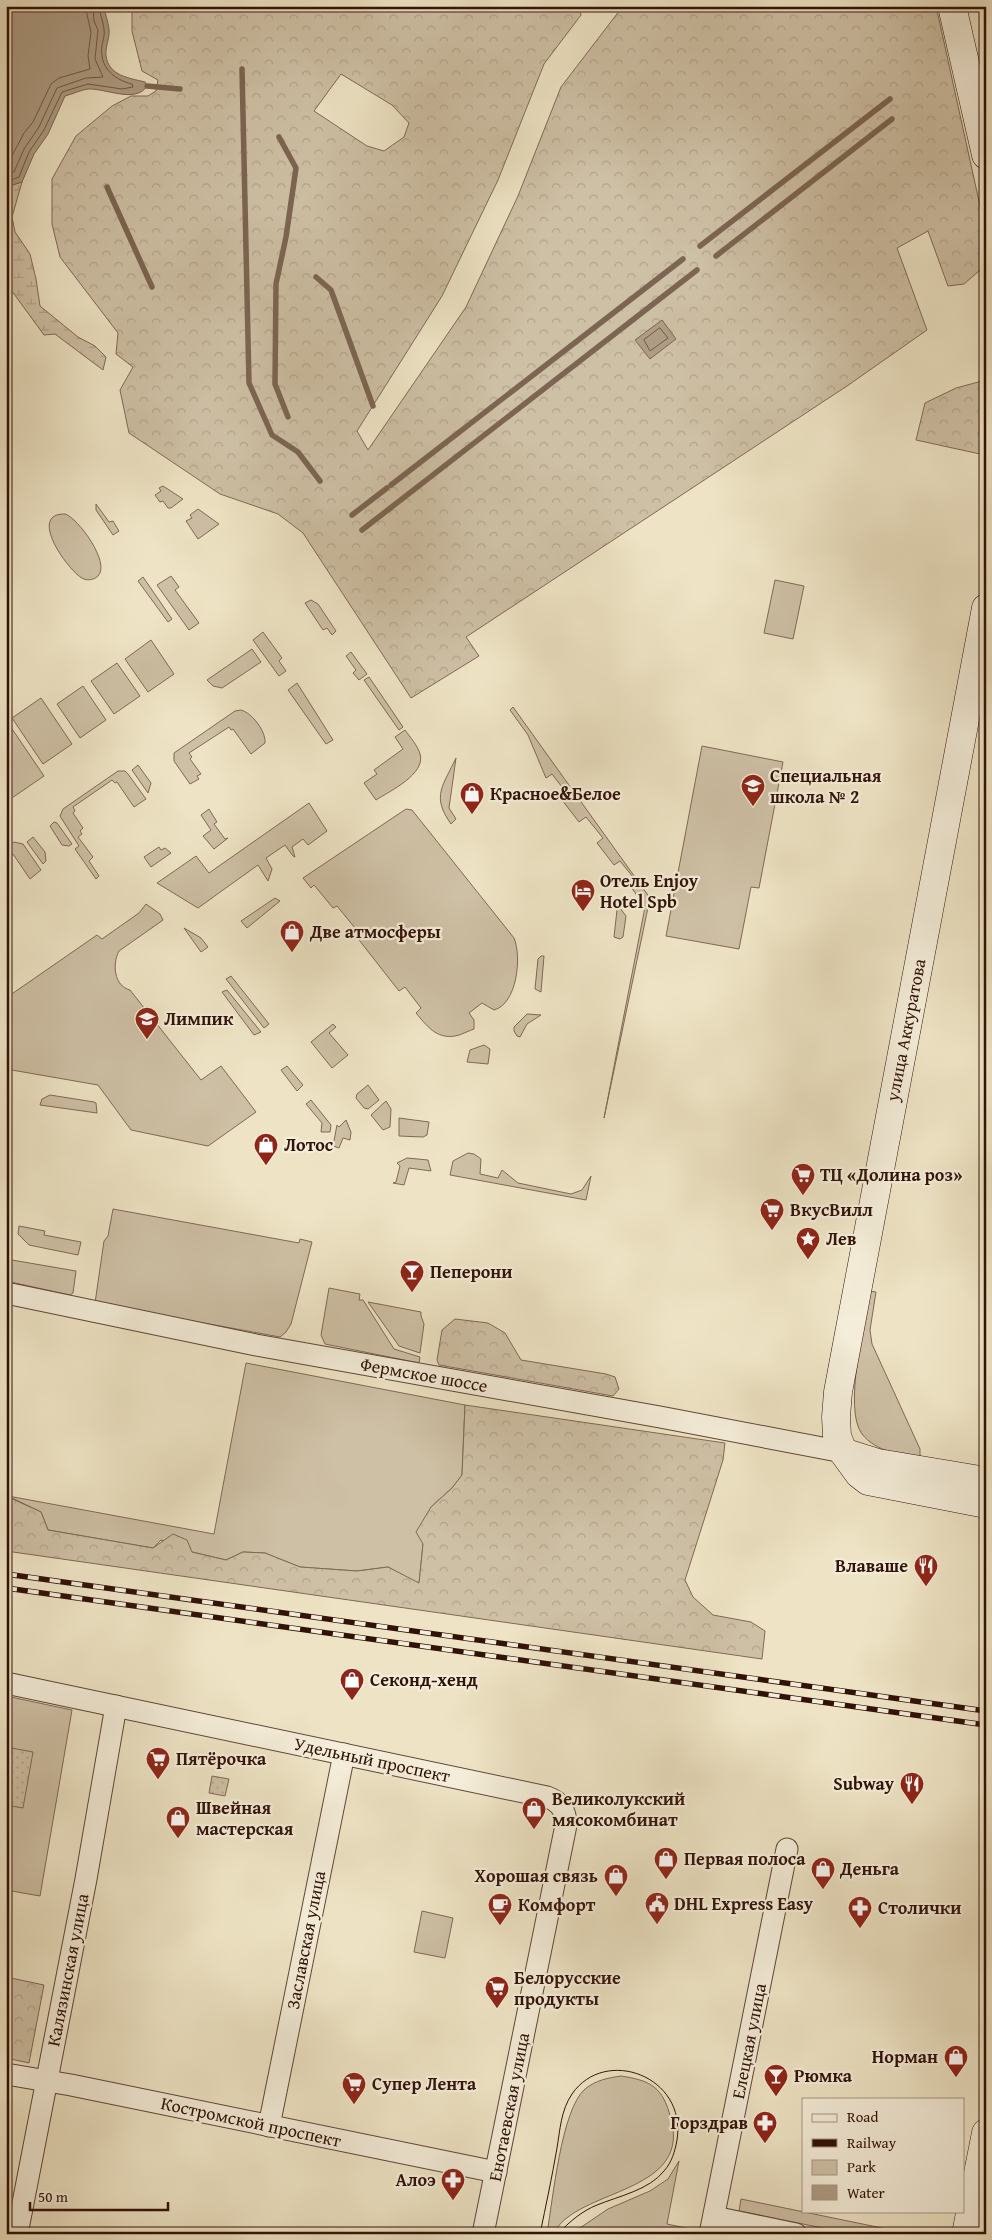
<svg xmlns="http://www.w3.org/2000/svg" width="992" height="2240" font-family="'Gentium Book Plus',serif">
	<style>
		.green { fill: #cec0a5; stroke: #806956 }
		.forest { fill: url(#forest-crowns); stroke: #806956; fill-rule: evenodd }
		.wetland { fill: url(#wetland-marsh); stroke: #806956 }
		.garden { fill: url(#garden-dots); stroke: #806956 }
		.water { fill: #ae9d84; stroke: #7c6552 }
		.lines { fill: none; stroke-linecap: round; stroke-linejoin: round }
		.shore { stroke: #705846; stroke-width: 1 }
		.stream { stroke: #7c6552; stroke-width: 5.5 }
		.street-casing { stroke: #604636; stroke-width: 23 }
		.secondary-casing { stroke: #311207; stroke-width: 29 }
		.street { stroke: #f4edd9; stroke-width: 21 }
		.secondary { stroke: #f4edd9; stroke-width: 28 }
		.tram { stroke: #311207; stroke-width: 1 }
		.rail-casing { stroke: #311207; stroke-width: 5.5 }
		.rail { stroke: #f4edd9; stroke-width: 4; stroke-dasharray: 11; stroke-linecap: butt }
		.labels { text-anchor: middle; stroke-width: 4.5; stroke-linejoin: round; paint-order: stroke }
		.poi-label { font-size: 18px; font-weight: bold; fill: #311207; stroke: #f4edd9; text-anchor: start }
		.street-label { font-size: 18px; fill: #311207; stroke: #f4edd9 }
	</style>
	<defs>
		<pattern id="forest-crowns" width="20" height="18" patternUnits="userSpaceOnUse" patternTransform="scale(1.25)"><rect width="20" height="18" fill="#cec0a5"/><path d="M2 6a3 3 0 1 1 6 0M12 15a3 3 0 1 1 6 0" fill="none" stroke="#b1a48d"/></pattern>
		<pattern id="wetland-marsh" width="20" height="14" patternUnits="userSpaceOnUse" patternTransform="scale(1.25)"><rect width="20" height="14" fill="#cec0a5"/><path d="M1 5h8M5 5V1M11 12h8M15 12V8" fill="none" stroke="#b1a48d"/></pattern>
		<pattern id="garden-dots" width="8" height="8" patternUnits="userSpaceOnUse" patternTransform="scale(1.25)"><rect width="8" height="8" fill="#cec0a5"/><path d="M2 2h.1M6 6h.1" fill="none" stroke="#b1a48d" stroke-width="1.8" stroke-linecap="round"/></pattern>
	</defs>
	<rect width="100%" height="100%" fill="#eee4c5"/>
	<filter id="stains"><feTurbulence type="fractalNoise" baseFrequency=".004" numOctaves="4"/><feColorMatrix values="0 0 0 0 .2 0 0 0 0 .09 0 0 0 0 .02 0 0 0 .5 -.17"/></filter>
	<radialGradient id="worn" r=".72"><stop offset=".6" stop-color="#630" stop-opacity="0"/><stop offset="1" stop-color="#630" stop-opacity=".3"/></radialGradient>
	<!-- green -->
	<g class="green">
		<polygon points="163,486 183,499 171,508 168,508 163,501 160,502 155,495 161,491 159,488"/>
		<polygon points="96,504 109,522 113,521 119,531 113,535 96,510"/>
		<polygon points="198,509 219,524 198,539 186,521 192,518 190,515"/>
		<path d="M65 514C78 518 111 563 98 576 95 579 89 581 84 579 72 576 25 513 65 514Z"/>
		<polygon points="171,576 179,587 175,590 199,623 189,630 157,585"/>
		<polygon points="143,577 172,619 168,622 138,581"/>
		<polygon points="775,580 804,586 793,639 764,633"/>
		<polygon points="311,600 318,604 336,631 332,635 327,628 323,630 305,603"/>
		<polygon points="263,632 282,658 279,661 286,671 279,676 253,640"/>
		<polygon points="151,640 174,674 148,692 125,659"/>
		<polygon points="252,649 261,662 222,688 213,686 207,680"/>
		<polygon points="351,652 367,674 359,680 353,673 356,670 346,656"/>
		<polygon points="117,663 140,696 114,714 91,681"/>
		<polygon points="369,677 403,727 399,730 364,680"/>
		<polygon points="297,683 333,740 326,744 288,690"/>
		<polygon points="83,686 106,720 80,738 57,704"/>
		<polygon points="41,698 72,744 43,764 12,718"/>
		<polygon points="513,707 650,898 604,1118 645,907 631,887 637,882 620,861 614,865 597,843 603,838 586,817 579,822 562,800 568,795 552,774 546,778 528,735 510,710"/>
		<path d="M241 710C252 713 266 731 265 743L251 754 233 729 231 730 229 727 189 753 192 757 190 759 201 774 197 776 199 779 190 784 174 761V753L235 711Z"/>
		<polygon points="6,720 44,776 6,802"/>
		<path d="M405 730C410 737 418 746 420 754 426 774 390 791 376 800L364 783 377 774 374 770 403 749 395 737Z"/>
		<polygon points="702,746 783,762 759,888 751,887 739,949 666,936"/>
		<path d="M456 758 449 808 456 819 451 824C431 796 443 786 456 758Z"/>
		<polygon points="138,765 151,783 148,793 132,770"/>
		<polygon points="118,771 125,771 128,774 146,799 134,807 117,782 115,783 112,780 73,807 75,811 73,813 83,828 80,831 82,834 78,837 93,857 89,861 99,876 96,879 75,849 79,846 60,816 63,809"/>
		<polygon points="309,803 327,831 308,845 303,839 292,847 295,857 293,856 285,845 266,858 272,869 268,881 258,865 198,908 157,883 196,856 209,873"/>
		<polygon points="209,809 217,822 214,824 225,839 228,838 214,849 203,836 211,830 201,815"/>
		<path d="M406 809 412 810 514 938C522 957 517 1004 494 1010L482 1003 469 1013 474 1020V1029C468 1031 461 1035 455 1036 436 1039 427 1026 416 1013L421 1008 405 987 399 991 352 931 355 928 337 906 333 908 314 885 311 888 303 878Z"/>
		<polygon points="54,822 57,823 72,844 69,846 62,845 50,826"/>
		<polygon points="33,837 45,852 46,861 43,864 27,842"/>
		<polygon points="14,842 23,844 41,870 30,879 13,854 11,855 8,852 6,852 6,848"/>
		<polygon points="159,847 161,850 165,848 171,853 151,867 144,857"/>
		<polygon points="275,898 280,901 247,928 241,921"/>
		<path d="M146 904 160 914 163 920 119 951C112 964 114 986 130 990L201 1080 221 1066 256 1112 208 1146 131 1130 98 1085 6 1069V998L97 935 102 939 139 913Z"/>
		<polygon points="620,908 626,916 623,937 620,939 614,937 617,910"/>
		<polygon points="184,928 201,938 208,947 201,952"/>
		<polygon points="541,956 544,956 541,992 535,989 538,959"/>
		<polygon points="231,976 269,1024 264,1028 226,979"/>
		<polygon points="227,990 261,1032 254,1035 222,992"/>
		<polygon points="527,1014 541,1015 527,1024 520,1037 517,1036 514,1031 514,1027"/>
		<polygon points="333,1024 336,1027 329,1033 348,1055 332,1068 311,1042"/>
		<polygon points="484,1045 490,1049 488,1064 467,1062 470,1050"/>
		<polygon points="287,1066 303,1085 297,1091 281,1070"/>
		<polygon points="368,1085 379,1100 368,1109 364,1108 356,1098 357,1094"/>
		<polygon points="50,1095 94,1102 96,1103 97,1113 40,1105 42,1099"/>
		<polygon points="311,1100 331,1125 330,1132 321,1132 322,1123 306,1104"/>
		<polygon points="386,1101 391,1109 390,1127 383,1130 371,1115"/>
		<polygon points="399,1118 429,1122 427,1135 423,1137 399,1136"/>
		<polygon points="346,1120 351,1132 350,1140 343,1138 339,1148 333,1146 337,1125 339,1127"/>
		<polygon points="468,1153 474,1154 481,1159 480,1174 498,1178 502,1170 518,1183 571,1194 582,1190 591,1176 586,1200 450,1175 453,1161"/>
		<polygon points="407,1158 428,1160 431,1171 409,1168 404,1185 393,1183 396,1182 400,1166 397,1163"/>
		<polygon points="113,1209 299,1243 300,1239 312,1242 291,1324 286,1332 280,1337 95,1303 104,1241 108,1236"/>
		<polygon points="19,1226 45,1231 44,1235 81,1242 78,1255 29,1245 18,1234"/>
		<polygon points="6,1259 76,1271 73,1293 70,1295 6,1281"/>
		<polygon points="329,1288 360,1294 359,1300 363,1300 394,1349 420,1357 419,1363 325,1344 321,1335"/>
		<path d="M870 1291 876 1292 870 1330 872 1344 920 1449V1460C901 1455 875 1451 862 1434 843 1409 865 1322 870 1291Z"/>
		<polygon points="368,1302 421,1312 421,1316 424,1324 420,1353 399,1346"/>
		<polygon points="246,1363 465,1405 462,1475 452,1488 431,1507 423,1544 419,1584 388,1567 357,1571 300,1567 265,1553 243,1552 226,1560 192,1552 161,1540 153,1548 48,1530 41,1512 8,1496 214,1534"/>
		<polygon points="6,1696 72,1710 40,1896 6,1890"/>
		<polygon points="422,1911 453,1918 445,1958 414,1952"/>
		<path d="M621 2076C647 2080 661 2085 669 2112 694 2184 608 2187 568 2217 562 2221 557 2228 552 2234L547 2233C553 2200 561 2110 585 2089 596 2080 608 2078 621 2076Z"/>
		<polygon points="679,2161 667,2224 700,2231 699,2234 571,2234 608,2209 650,2191 668,2179"/>
		<polygon points="741,2199 911,2234 852,2234 739,2211"/>
	</g>
	<!-- forest -->
	<g class="forest">
		<path d="M132 6H579L581 15 544 64 498 180 442 296 357 431 368 450 466 307 518 196 561 87 623 6H936L986 233V265L964 284 948 286 928 231 897 248 927 330 847 386 466 637 479 656 411 698 303 533 278 514 220 494 129 433 120 390 133 367 116 354 118 333 60 257 52 224V179L76 136 112 106 131 96H148L156 91 158 80 142 71 132 31ZM341 74 392 105 409 123 404 137 384 151 367 146 314 111Z"/>
		<polygon points="986,380 986,452 980,454 916,440 925,403 956,388"/>
		<polygon points="455,1319 488,1323 505,1333 521,1360 606,1374 615,1377 619,1389 613,1396 439,1365 437,1360 442,1330"/>
		<polygon points="465,1405 725,1443 723,1460 685,1580 693,1597 713,1615 751,1622 765,1631 762,1659 6,1551 6,1496 41,1512 48,1530 153,1548 173,1534 187,1540 192,1552 226,1560 243,1552 265,1553 300,1567 357,1571 388,1567 419,1583 423,1544 416,1532 431,1507 452,1488 462,1475"/>
		<polygon points="6,1977 44,1985 29,2063 6,2058"/>
	</g>
	<!-- wetland -->
	<polygon class="wetland" points="22,182 12,217 15,232 30,254 36,279 40,306 78,337 95,346 106,357 103,370 55,334 44,335 6,283 6,187"/>
	<!-- garden -->
	<g class="garden">
		<polygon points="6,1747 33,1752 23,1808 6,1805"/>
		<polygon points="212,1776 229,1779 225,1796 209,1793"/>
	</g>
	<!-- water -->
	<g class="water">
		<path d="M9 6H104C105 14 108 21 109 29 110 38 105 47 106 56 109 76 129 78 145 82L147 86C136 104 105 88 88 89 80 90 73 94 65 96L48 134 34 154 22 182 6 187V20Z"/>
		<polygon points="662,320 676,339 650,359 635,340"/>
	</g>
	<g class="lines">
		<!-- shore -->
		<g class="shore">
			<polyline points="6,167 24,133 33,122 51,84 59,78 90,69 88,56 91,32 85,6"/>
			<polyline points="6,175 14,172 24,149 39,127 57,88 86,78 103,77 95,59 98,30 94,21 93,6"/>
			<path d="M6 182 19 177 29 152 44 130 62 92 88 84 122 89 133 87 132 84C112 79 99 66 102 45 103 40 105 35 104 29 103 21 100 15 99 6"/>
			<polygon points="660,328 668,338 650,351 644,340"/>
		</g>
		<!-- stream -->
		<g class="stream">
			<polyline points="242,69 249,383 272,435 298,452 320,481"/>
			<polyline points="147,86 180,89"/>
			<polyline points="279,137 296,168 286,237 276,284 275,384 288,417"/>
			<polyline points="107,187 152,287"/>
			<polyline points="700,246 890,99"/>
			<polyline points="716,256 892,119"/>
			<polyline points="316,277 331,290 373,406"/>
			<polyline points="391,485 683,259"/>
			<polyline points="352,515 387,488"/>
			<polyline points="362,530 697,270"/>
		</g>
		<defs>
			<g id="street">
				<polyline points="6,1293 256,1345 660,1417 843,1452"/>
				<path d="M6 1683 547 1797C561 1802 566 1811 566 1825L483 2234"/>
				<polyline points="6,2074 71,2085 496,2172"/>
				<polyline points="269,2126 344,1754"/>
				<polyline points="714,2217 796,2234"/>
				<polyline points="17,2234 86,1879 116,1706"/>
				<polyline points="710,2234 787,1849"/>
			</g>
			<g id="secondary">
				<polyline points="952,6 986,155"/>
				<polyline points="986,608 838,1392 836,1417 837,1436 843,1452 859,1474 868,1481 986,1504"/>
				<polyline points="843,1452 878,1463 986,1481"/>
				<polyline points="966,2234 986,2133"/>
			</g>
		</defs>
		<!-- street casing -->
		<use href="#street" class="street-casing"/>
		<!-- secondary casing -->
		<use href="#secondary" class="secondary-casing"/>
		<!-- street -->
		<use href="#street" class="street"/>
		<!-- secondary -->
		<use href="#secondary" class="secondary"/>
		<!-- tram -->
		<path class="tram" d="M540 2234C546 2205 552 2177 557 2148 560 2130 561 2110 572 2094 605 2046 687 2076 677 2140 675 2151 672 2162 664 2171 649 2190 619 2196 597 2205 582 2211 569 2222 558 2234"/>
		<defs>
			<g id="rail">
				<polyline points="6,1574 986,1711"/>
				<polyline points="6,1588 986,1725"/>
			</g>
		</defs>
		<!-- rail casing -->
		<use href="#rail" class="rail-casing"/>
		<!-- rail -->
		<use href="#rail" class="rail"/>
	</g>
	<!-- icons -->
	<defs>
		<symbol id="school-pin" viewBox="-11 -11 22 30"><path d="M0 17L-7.5 6A9.5 9.5 0 1 1 7.5 6Z" fill="#8f2418" stroke="#f4edd9"/><path d="M0-5L7-2L0 1L-7-2ZM-4 1L0 2.5L4 1V4Q0 6-4 4Z" fill="#fff"/></symbol>
		<symbol id="shop-pin" viewBox="-11 -11 22 30"><path d="M0 17L-7.5 6A9.5 9.5 0 1 1 7.5 6Z" fill="#8f2418" stroke="#f4edd9"/><path d="M-5-2.5h2.3a2.7 3.5 0 0 1 5.4 0H5L5.5 6h-11ZM-1.5-2.5h3a1.5 2.3 0 0 0-3 0Z" fill="#fff"/></symbol>
		<symbol id="hotel-pin" viewBox="-11 -11 22 30"><path d="M0 17L-7.5 6A9.5 9.5 0 1 1 7.5 6Z" fill="#8f2418" stroke="#f4edd9"/><path d="M-6-4.5h1.5V1H6V5H4.5V3h-9V5H-6ZM-4 0a1.8 1.8 0 1 1 3.6 0ZM.5 0V-2.5h3Q6-2.5 6 0Z" fill="#fff"/></symbol>
		<symbol id="supermarket-pin" viewBox="-11 -11 22 30"><path d="M0 17L-7.5 6A9.5 9.5 0 1 1 7.5 6Z" fill="#8f2418" stroke="#f4edd9"/><path d="M-6-5.5h2.5l.6 2H6L4.5 2H-2.5L-4.4-4H-6ZM-1.5 3.2a1.3 1.3 0 1 0 .1 0ZM3 3.2a1.3 1.3 0 1 0 .1 0Z" fill="#fff"/></symbol>
		<symbol id="sight-pin" viewBox="-11 -11 22 30"><path d="M0 17L-7.5 6A9.5 9.5 0 1 1 7.5 6Z" fill="#8f2418" stroke="#f4edd9"/><path d="M0-6L1.8-2.2L6-1.7L2.9 1.2L3.7 5.4L0 3.3L-3.7 5.4L-2.9 1.2L-6-1.7L-1.8-2.2Z" fill="#fff"/></symbol>
		<symbol id="bar-pin" viewBox="-11 -11 22 30"><path d="M0 17L-7.5 6A9.5 9.5 0 1 1 7.5 6Z" fill="#8f2418" stroke="#f4edd9"/><path d="M-6-5H6L.8 .8V4.5H3.5V6h-7V4.5H-.8V.8Z" fill="#fff"/></symbol>
		<symbol id="restaurant-pin" viewBox="-11 -11 22 30"><path d="M0 17L-7.5 6A9.5 9.5 0 1 1 7.5 6Z" fill="#8f2418" stroke="#f4edd9"/><path d="M-5-6h1v4h1v-4h1v4h1v-4h1v5L-1.5 .5V6h-2V.5L-5-1ZM5-6V6H3V1.5H1.5Q1.5-4 5-6Z" fill="#fff"/></symbol>
		<symbol id="civic-pin" viewBox="-11 -11 22 30"><path d="M0 17L-7.5 6A9.5 9.5 0 1 1 7.5 6Z" fill="#8f2418" stroke="#f4edd9"/><path d="M-.6-6.5H3V-4.5H.6V-3L4-1V1h2V6H-6V1h2V-1L-.6-3ZM-1.2 2.5V6h2.4V2.5Z" fill="#fff"/></symbol>
		<symbol id="cafe-pin" viewBox="-11 -11 22 30"><path d="M0 17L-7.5 6A9.5 9.5 0 1 1 7.5 6Z" fill="#8f2418" stroke="#f4edd9"/><path d="M-5.5-4.5H6V0H3Q3 3.5 0 3.5H-2.5Q-5.5 3.5-5.5 0ZM3-3.2v2h1.7v-2ZM-6 4.5H4V6H-6Z" fill="#fff"/></symbol>
		<symbol id="pharmacy-pin" viewBox="-11 -11 22 30"><path d="M0 17L-7.5 6A9.5 9.5 0 1 1 7.5 6Z" fill="#8f2418" stroke="#f4edd9"/><path d="M-2-6h4v4h4v4h-4v4h-4v-4h-4v-4h4Z" fill="#fff"/></symbol>
	</defs>
	<g fill-rule="evenodd">
		<use href="#school-pin" x="739" y="772" width="28" height="38"/>
		<use href="#shop-pin" x="458" y="780" width="28" height="38"/>
		<use href="#hotel-pin" x="569" y="877" width="28" height="38"/>
		<use href="#shop-pin" x="278" y="918" width="28" height="38"/>
		<use href="#school-pin" x="133" y="1005" width="28" height="38"/>
		<use href="#shop-pin" x="252" y="1131" width="28" height="38"/>
		<use href="#supermarket-pin" x="789" y="1161" width="28" height="38"/>
		<use href="#supermarket-pin" x="758" y="1196" width="28" height="38"/>
		<use href="#sight-pin" x="794" y="1225" width="28" height="38"/>
		<use href="#bar-pin" x="398" y="1258" width="28" height="38"/>
		<use href="#restaurant-pin" x="912" y="1552" width="28" height="38"/>
		<use href="#shop-pin" x="338" y="1666" width="28" height="38"/>
		<use href="#supermarket-pin" x="144" y="1745" width="28" height="38"/>
		<use href="#restaurant-pin" x="898" y="1770" width="28" height="38"/>
		<use href="#shop-pin" x="520" y="1795" width="28" height="38"/>
		<use href="#shop-pin" x="164" y="1804" width="28" height="38"/>
		<use href="#shop-pin" x="652" y="1845" width="28" height="38"/>
		<use href="#shop-pin" x="809" y="1855" width="28" height="38"/>
		<use href="#shop-pin" x="602" y="1862" width="28" height="38"/>
		<use href="#civic-pin" x="643" y="1890" width="28" height="38"/>
		<use href="#cafe-pin" x="486" y="1891" width="28" height="38"/>
		<use href="#pharmacy-pin" x="846" y="1894" width="28" height="38"/>
		<use href="#supermarket-pin" x="483" y="1974" width="28" height="38"/>
		<use href="#shop-pin" x="942" y="2043" width="28" height="38"/>
		<use href="#bar-pin" x="762" y="2062" width="28" height="38"/>
		<use href="#supermarket-pin" x="340" y="2070" width="28" height="38"/>
		<use href="#pharmacy-pin" x="751" y="2109" width="28" height="38"/>
		<use href="#pharmacy-pin" x="439" y="2166" width="28" height="38"/>
	</g>
	<g class="labels">
		<!-- poi labels -->
		<g class="poi-label">
			<text x="770" y="782">Специальная<tspan x="770" dy="21">школа № 2</tspan></text>
			<text x="490" y="800">Красное&amp;Белое</text>
			<text x="600" y="887">Отель Enjoy<tspan x="600" dy="21">Hotel Spb</tspan></text>
			<text x="310" y="938">Две атмосферы</text>
			<text x="164" y="1025">Лимпик</text>
			<text x="284" y="1151">Лотос</text>
			<text x="820" y="1181">ТЦ «Долина роз»</text>
			<text x="790" y="1216">ВкусВилл</text>
			<text x="826" y="1245">Лев</text>
			<text x="430" y="1278">Пеперони</text>
			<text x="908" y="1572" text-anchor="end">Влаваше</text>
			<text x="370" y="1686">Секонд-хенд</text>
			<text x="176" y="1765">Пятёрочка</text>
			<text x="894" y="1790" text-anchor="end">Subway</text>
			<text x="552" y="1805">Великолукский<tspan x="552" dy="21">мясокомбинат</tspan></text>
			<text x="196" y="1814">Швейная<tspan x="196" dy="21">мастерская</tspan></text>
			<text x="684" y="1865">Первая полоса</text>
			<text x="840" y="1875">Деньга</text>
			<text x="598" y="1882" text-anchor="end">Хорошая связь</text>
			<text x="674" y="1910">DHL Express Easy</text>
			<text x="518" y="1911">Комфорт</text>
			<text x="878" y="1914">Столички</text>
			<text x="514" y="1984">Белорусские<tspan x="514" dy="21">продукты</tspan></text>
			<text x="938" y="2063" text-anchor="end">Норман</text>
			<text x="794" y="2082">Рюмка</text>
			<text x="372" y="2090">Супер Лента</text>
			<text x="748" y="2129" text-anchor="end">Горздрав</text>
			<text x="436" y="2186" text-anchor="end">Алоэ</text>
		</g>
		<!-- street labels -->
		<g class="street-label">
			<text transform="translate(906 1030) rotate(-79)" y="6">улица Аккуратова</text>
			<text transform="translate(424 1375) rotate(10)" y="6">Фермское шоссе</text>
			<text transform="translate(372 1760) rotate(12)" y="6">Удельный проспект</text>
			<text transform="translate(306 1940) rotate(-79)" y="6">Заславская улица</text>
			<text transform="translate(68 1970) rotate(-79)" y="6">Калязинская улица</text>
			<text transform="translate(749 2041) rotate(-79)" y="6">Елецкая улица</text>
			<text transform="translate(509 2107) rotate(-79)" y="6">Енотаевская улица</text>
			<text transform="translate(251 2122) rotate(12)" y="6">Костромской проспект</text>
		</g>
	</g>
	<!-- margin -->
	<rect width="992" height="2240" fill="none" stroke="#eee4c5" stroke-width="25"/>
	<rect x="8" y="8" width="977" height="2225" fill="none" stroke="#311207" stroke-width="2.5"/>
	<rect x="12" y="12" width="967" height="2215" fill="none" stroke="#311207"/>
	<!-- legend -->
	<rect x="802" y="2098" width="162" height="115" fill="#f4edd9" stroke="#a69585"/>
	<rect x="812" y="2114" width="25" height="8" fill="#f4edd9" stroke="#a69585"/>
	<text x="847" y="2122" font-size="15" fill="#311207">Road</text>
	<rect x="812" y="2139" width="25" height="8" fill="#311207" stroke="#a69585"/>
	<text x="847" y="2148" font-size="15" fill="#311207">Railway</text>
	<rect x="812" y="2160" width="25" height="15" fill="#cec0a5" stroke="#a69585"/>
	<text x="847" y="2172" font-size="15" fill="#311207">Park</text>
	<rect x="812" y="2185" width="25" height="15" fill="#ae9d84" stroke="#a69585"/>
	<text x="847" y="2198" font-size="15" fill="#311207">Water</text>
	<!-- scale -->
	<path d="M30 2202v8h138v-8" fill="none" stroke="#311207" stroke-width="2.5"/>
	<text x="38" y="2202" font-size="15" fill="#311207" stroke="#f4edd9" stroke-width="4" paint-order="stroke">50 m</text>
	<rect width="100%" height="100%" filter="url(#stains)"/>
	<rect width="100%" height="100%" fill="url(#worn)"/>
</svg>
